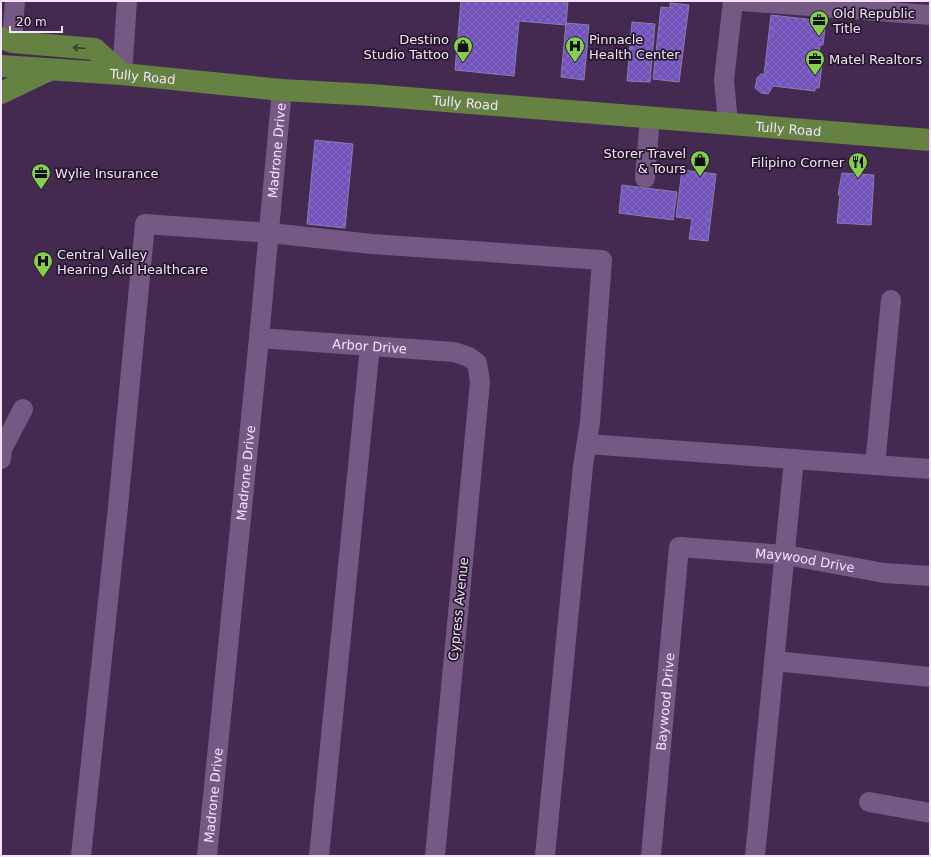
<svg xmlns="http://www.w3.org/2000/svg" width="931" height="857" font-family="'DejaVu Sans',sans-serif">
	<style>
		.building { fill: url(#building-cross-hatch); stroke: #887eb0 }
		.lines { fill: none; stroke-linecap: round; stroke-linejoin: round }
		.minor { stroke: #755884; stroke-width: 20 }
		.major { stroke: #658242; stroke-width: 22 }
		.oneway { stroke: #383831 }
		.labels { text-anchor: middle; stroke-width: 3.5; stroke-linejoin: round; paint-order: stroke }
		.poi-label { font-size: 13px; fill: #f3e3fc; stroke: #24182a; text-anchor: start }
		.street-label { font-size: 13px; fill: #f3e3fc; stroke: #24182a }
	</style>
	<defs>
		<pattern id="building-cross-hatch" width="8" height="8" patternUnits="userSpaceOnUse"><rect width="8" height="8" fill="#7153ba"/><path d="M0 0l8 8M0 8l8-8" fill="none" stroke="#866cc4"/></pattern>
	</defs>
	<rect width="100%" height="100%" fill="#442951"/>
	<!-- building -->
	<g class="building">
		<polygon points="461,1 568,1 566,25 519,21 514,76 455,70"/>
		<polygon points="670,3 689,5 679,82 653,79 661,7 670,8"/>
		<polygon points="771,15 823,21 822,27 825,28 823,45 820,45 818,65 822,65 819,88 815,88 815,91 773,86 768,94 761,93 755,88 757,78 761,74 764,75"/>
		<polygon points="632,22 655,24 650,82 627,81"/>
		<polygon points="566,23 589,25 584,80 561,77"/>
		<polygon points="315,140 353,144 345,228 307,224"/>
		<polygon points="682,170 716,174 708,241 689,239 692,219 676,217"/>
		<polygon points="842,173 874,175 871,225 837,223 840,195 838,195"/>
		<polygon points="622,185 677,192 673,220 619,213"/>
	</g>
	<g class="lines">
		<!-- minor -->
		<g class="minor">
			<polyline points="741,1 930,15"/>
			<polyline points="12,42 15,1"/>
			<polyline points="122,74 127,1"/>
			<polyline points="728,123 724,80 733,1"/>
			<polyline points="645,178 650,117"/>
			<path id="s1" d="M259 338 454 352 469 357 477 363 480 382 435 856"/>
			<polyline points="587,444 930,469"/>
			<polyline points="1,459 2,449 23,409"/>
			<polyline points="875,465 891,300"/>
			<polyline points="775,661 930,677"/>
			<polyline points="869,802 930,813"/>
			<polyline points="81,856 118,507 145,224 270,233 372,244 602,260 590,422 583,466 545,856"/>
			<path id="s2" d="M207 856 259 338 282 90"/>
			<polyline points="319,856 370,346"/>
			<path id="s3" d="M651 856 679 547 786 555 884 573 930 576"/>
			<polyline points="755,856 794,459"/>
		</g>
		<!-- major -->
		<g class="major">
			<polyline points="1,38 12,42 95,49 122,74"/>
			<path id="s4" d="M1 66 122 74 282 90 371 95 930 140"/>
			<polyline points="1,93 49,70"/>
		</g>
	</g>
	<!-- one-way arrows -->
	<defs><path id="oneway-shaft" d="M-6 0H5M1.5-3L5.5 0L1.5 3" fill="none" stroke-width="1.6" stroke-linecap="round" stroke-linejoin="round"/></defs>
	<use class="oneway" href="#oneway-shaft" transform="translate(79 48) rotate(-175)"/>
	<!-- icons -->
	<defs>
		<symbol id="office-pin" viewBox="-11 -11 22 30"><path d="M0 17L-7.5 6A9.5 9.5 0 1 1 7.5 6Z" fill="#86cf4c" stroke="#24182a"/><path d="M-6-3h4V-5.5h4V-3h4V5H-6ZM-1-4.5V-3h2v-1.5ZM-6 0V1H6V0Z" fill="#111"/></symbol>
		<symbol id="shop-pin" viewBox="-11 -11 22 30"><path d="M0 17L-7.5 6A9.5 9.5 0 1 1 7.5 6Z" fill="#86cf4c" stroke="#24182a"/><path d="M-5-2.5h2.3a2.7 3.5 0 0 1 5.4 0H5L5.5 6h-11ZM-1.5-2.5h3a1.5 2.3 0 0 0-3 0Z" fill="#111"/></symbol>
		<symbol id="hospital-pin" viewBox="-11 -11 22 30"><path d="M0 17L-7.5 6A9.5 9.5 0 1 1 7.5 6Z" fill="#86cf4c" stroke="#24182a"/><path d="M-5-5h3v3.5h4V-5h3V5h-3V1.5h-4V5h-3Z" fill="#111"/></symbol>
		<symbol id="restaurant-pin" viewBox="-11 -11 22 30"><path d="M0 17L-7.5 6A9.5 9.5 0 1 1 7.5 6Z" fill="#86cf4c" stroke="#24182a"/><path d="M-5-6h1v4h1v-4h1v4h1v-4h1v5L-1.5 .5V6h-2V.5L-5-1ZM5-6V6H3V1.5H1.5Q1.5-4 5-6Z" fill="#111"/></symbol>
	</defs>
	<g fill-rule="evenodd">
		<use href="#office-pin" x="808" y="9" width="22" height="30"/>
		<use href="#shop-pin" x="452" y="35" width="22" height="30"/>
		<use href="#hospital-pin" x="564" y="35" width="22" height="30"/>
		<use href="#office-pin" x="804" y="48" width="22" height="30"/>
		<use href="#shop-pin" x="689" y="149" width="22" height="30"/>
		<use href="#restaurant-pin" x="847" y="151" width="22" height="30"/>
		<use href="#office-pin" x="30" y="162" width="22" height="30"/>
		<use href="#hospital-pin" x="32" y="250" width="22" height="30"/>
	</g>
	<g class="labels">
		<!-- poi labels -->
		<g class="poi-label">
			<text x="833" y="18">Old Republic<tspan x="833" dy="15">Title</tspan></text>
			<text x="449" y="44" text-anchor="end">Destino<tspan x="449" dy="15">Studio Tattoo</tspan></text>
			<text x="589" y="44">Pinnacle<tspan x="589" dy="15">Health Center</tspan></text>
			<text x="829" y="64">Matel Realtors</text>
			<text x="686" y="158" text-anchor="end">Storer Travel<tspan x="686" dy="15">&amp; Tours</tspan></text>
			<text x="844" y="167" text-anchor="end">Filipino Corner</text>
			<text x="55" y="178">Wylie Insurance</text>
			<text x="57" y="259">Central Valley<tspan x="57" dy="15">Hearing Aid Healthcare</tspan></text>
		</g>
		<!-- street labels -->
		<g class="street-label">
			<text dy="5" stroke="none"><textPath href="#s4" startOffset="142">Tully Road</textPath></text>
			<text dy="5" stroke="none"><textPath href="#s4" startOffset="466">Tully Road</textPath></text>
			<text dy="5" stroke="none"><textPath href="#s4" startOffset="790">Tully Road</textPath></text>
			<text dy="5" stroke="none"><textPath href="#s2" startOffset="709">Madrone Drive</textPath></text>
			<text dy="5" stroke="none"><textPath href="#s1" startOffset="111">Arbor Drive</textPath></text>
			<text dy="5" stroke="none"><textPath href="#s2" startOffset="385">Madrone Drive</textPath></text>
			<text dy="5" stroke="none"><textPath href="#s3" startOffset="437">Maywood Drive</textPath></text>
			<text transform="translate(458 609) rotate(-84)" y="5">Cypress Avenue</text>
			<text dy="5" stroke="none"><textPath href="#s3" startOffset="155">Baywood Drive</textPath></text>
			<text dy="5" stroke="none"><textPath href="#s2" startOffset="61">Madrone Drive</textPath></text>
		</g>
	</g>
	<!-- border -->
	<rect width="931" height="857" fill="none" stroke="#f3e3fc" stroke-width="4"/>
	<!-- scale -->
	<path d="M10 26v6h52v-6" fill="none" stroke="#f3e3fc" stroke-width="2"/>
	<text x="16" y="26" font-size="12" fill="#f3e3fc" stroke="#24182a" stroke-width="3" paint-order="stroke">20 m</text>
</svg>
